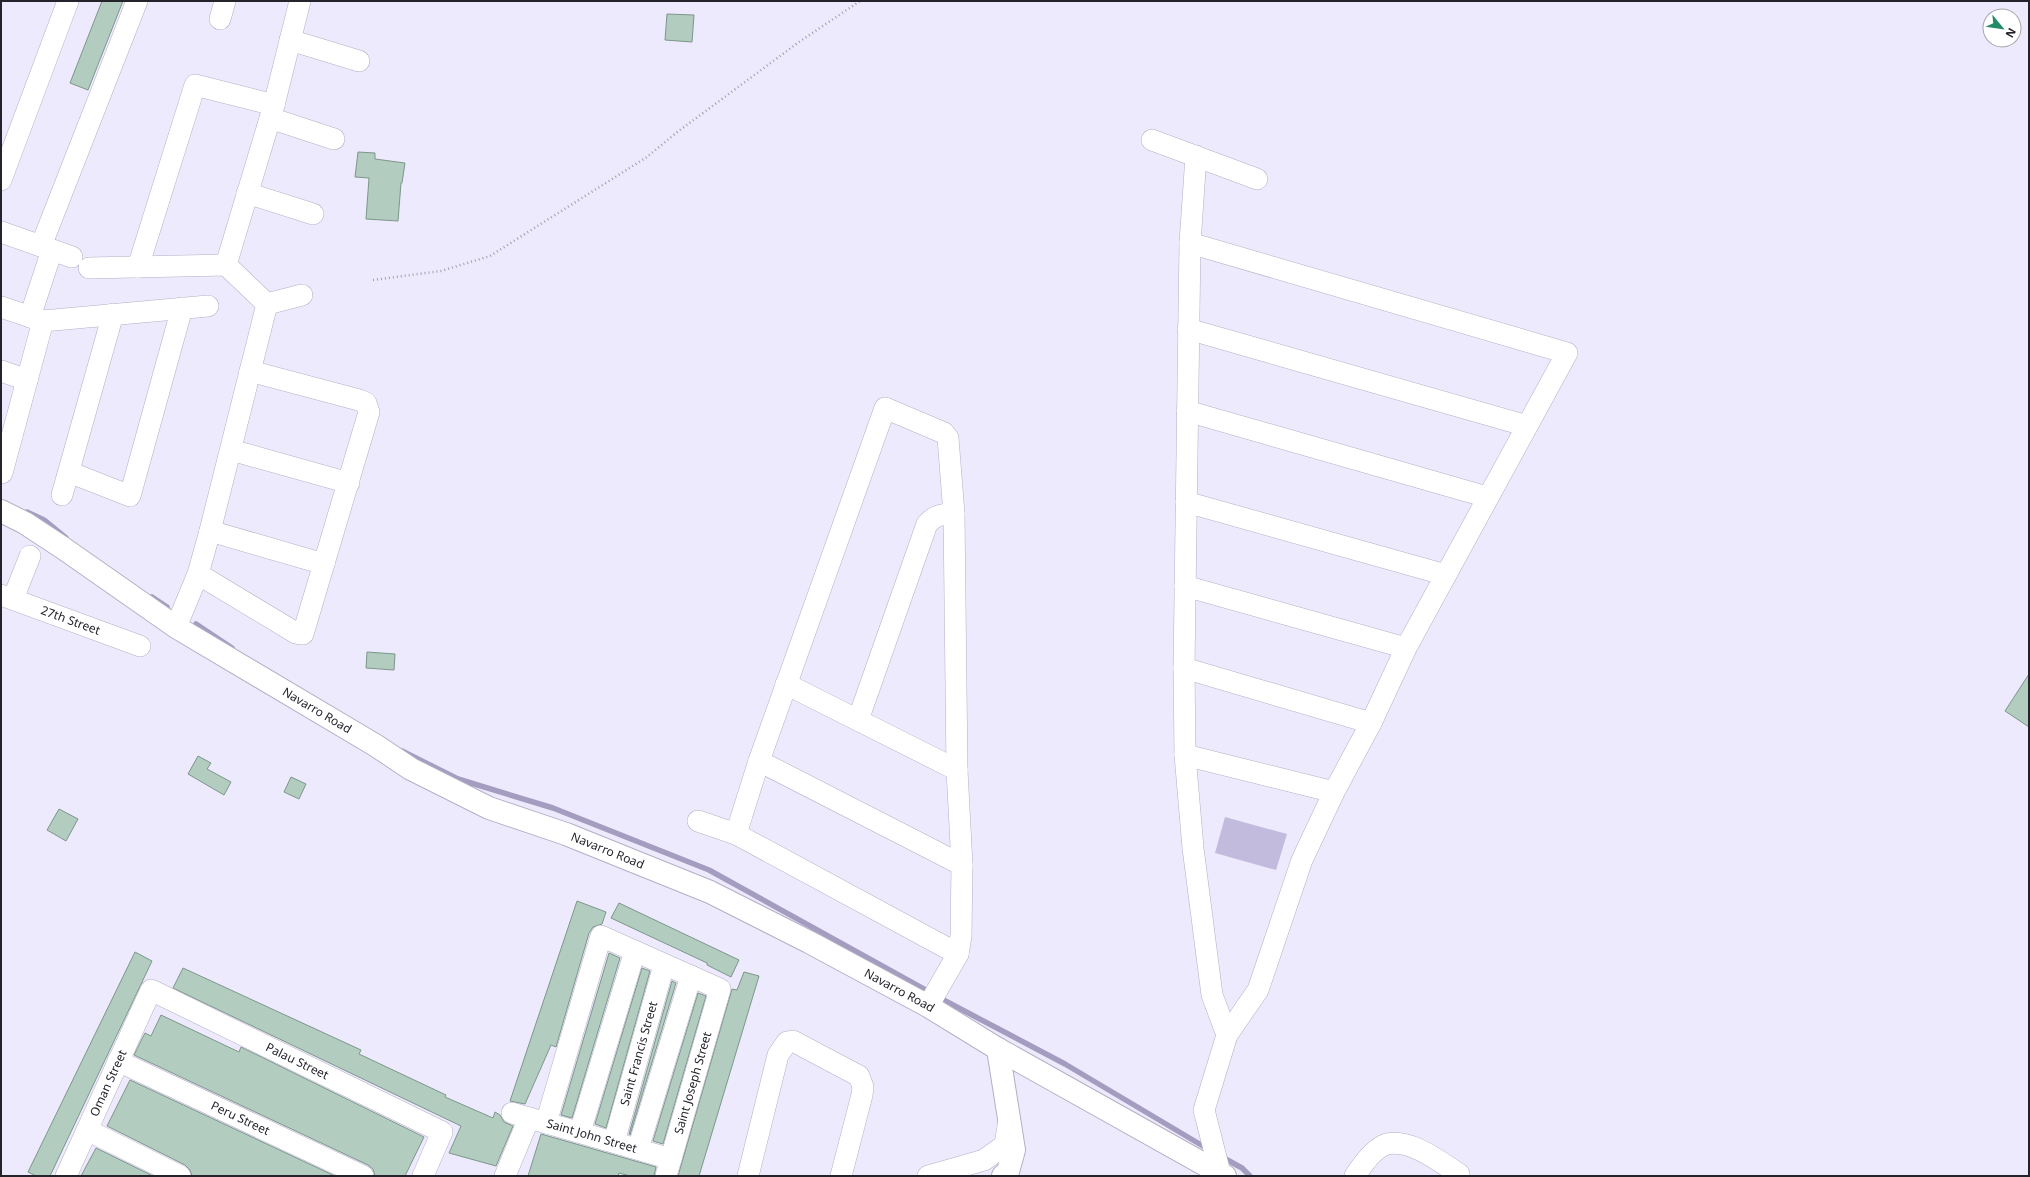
<svg xmlns="http://www.w3.org/2000/svg" width="2030" height="1177" font-family="'Noto Sans',sans-serif">
	<style>
		.green { fill: #c3bbde }
		.lines { fill: none; stroke-linecap: round; stroke-linejoin: round }
		.stream { stroke: #a59dc0; stroke-width: 5.5 }
		.building { fill: #b2ccc0; stroke: #7d968a }
		.street-casing { stroke: #b4afc6; stroke-width: 22 }
		.secondary-casing { stroke: #b4afc6; stroke-width: 24 }
		.path { stroke: #a19fad; stroke-width: 2.5; stroke-dasharray: 1 3; stroke-linecap: butt }
		.street { stroke: #fff; stroke-width: 21 }
		.secondary { stroke: #fff; stroke-width: 22 }
		.labels { text-anchor: middle; stroke-width: 3.5; stroke-linejoin: round; paint-order: stroke }
		.street-label { font-size: 12px; fill: #24232b; stroke: #fff }
	</style>
	<rect width="100%" height="100%" fill="#eeeafd"/>
	<!-- green -->
	<polygon class="green" points="1225,817 1287,834 1276,870 1215,853"/>
	<g class="lines">
		<!-- stream -->
		<g class="stream">
			<polyline points="27,512 44,520 66,538"/>
			<polyline points="152,597 167,607"/>
			<polyline points="196,624 232,648"/>
			<polyline points="402,751 458,779 553,808 709,870 931,993"/>
			<polyline points="938,997 1065,1064 1208,1149"/>
			<polyline points="1222,1157 1242,1168 1250,1176"/>
		</g>
	</g>
	<!-- building -->
	<g class="building">
		<polygon points="102,1 123,1 88,90 70,83"/>
		<polygon points="667,14 694,15 692,42 665,40"/>
		<polygon points="358,152 375,153 375,159 405,163 402,183 401,183 398,221 366,219 369,178 355,177"/>
		<polygon points="367,652 395,654 394,670 366,668"/>
		<polygon points="2029,674 2029,727 2005,711"/>
		<polygon points="198,756 211,763 207,769 231,782 224,795 188,774"/>
		<polygon points="291,777 306,784 299,799 284,792"/>
		<polygon points="59,809 78,819 66,841 47,830"/>
		<polygon points="577,901 606,912 602,924 593,927 589,933 556,1047 551,1045 525,1104 510,1101"/>
		<polygon points="619,903 739,960 731,977 707,965 707,963 611,918"/>
		<polygon points="135,952 152,961 50,1176 36,1176 28,1172"/>
		<polygon points="609,953 620,958 572,1118 561,1115"/>
		<polygon points="183,968 361,1050 359,1054 446,1095 445,1097 493,1118 495,1112 500,1115 504,1122 513,1126 496,1166 449,1153 461,1126 173,988"/>
		<polygon points="642,968 650,971 606,1128 595,1124"/>
		<polygon points="744,972 759,976 699,1176 678,1176 732,989 737,990"/>
		<polygon points="672,981 676,983 630,1135 629,1134"/>
		<polygon points="698,993 706,996 663,1144 653,1141"/>
		<polygon points="161,1015 239,1052 241,1047 424,1137 405,1176 375,1176 373,1169 368,1165 134,1055 145,1033 151,1036"/>
		<polygon points="130,1080 335,1176 192,1176 190,1170 185,1165 107,1126"/>
		<polygon points="541,1134 656,1167 654,1176 630,1176 619,1173 618,1176 528,1176"/>
		<polygon points="96,1148 153,1176 81,1176"/>
	</g>
	<g class="lines">
		<defs>
			<g id="street">
				<polyline points="220,19 225,1"/>
				<polyline points="290,40 359,61"/>
				<polyline points="270,118 334,139"/>
				<polyline points="1152,140 1257,179"/>
				<polyline points="1196,156 1190,243 1184,668 1185,755 1193,848 1212,995 1227,1035"/>
				<polyline points="1,180 68,1"/>
				<polyline points="247,193 313,214"/>
				<polyline points="1,232 72,257"/>
				<polyline points="1190,243 1567,353 1406,648 1371,723 1334,792 1302,860 1258,990 1227,1035 1204,1110 1220,1173"/>
				<polyline points="41,246 137,1"/>
				<polyline points="138,267 195,85 274,105"/>
				<polyline points="89,268 226,265"/>
				<polyline points="267,304 302,295"/>
				<polyline points="1,307 43,321 208,306"/>
				<polyline points="30,317 52,250"/>
				<polyline points="1188,329 1527,426"/>
				<polyline points="1,371 27,380"/>
				<polyline points="1187,411 1487,497"/>
				<polyline points="231,450 349,483"/>
				<polyline points="69,472 130,496 182,308"/>
				<polyline points="2,473 43,321"/>
				<polyline points="62,495 113,314"/>
				<polyline points="1186,502 1446,575"/>
				<polyline points="210,531 324,564"/>
				<polyline points="198,574 296,633 303,634 369,412 366,403 359,400 250,371"/>
				<polyline points="1185,586 1406,648"/>
				<path id="s1" d="M1 595 140 646"/>
				<polyline points="13,599 30,556"/>
				<polyline points="176,627 198,574 210,531 267,304 226,265 274,105 300,1"/>
				<polyline points="1184,668 1371,723"/>
				<polyline points="786,684 957,770"/>
				<path d="M858 720 927 524C935 515 942 514 954 514"/>
				<polyline points="1185,755 1334,792"/>
				<polyline points="759,761 962,865"/>
				<polyline points="698,821 736,834 958,954"/>
				<polyline points="736,834 759,761 885,408 944,433 948,438 954,514 957,770 962,865 961,936 958,954 928,1006"/>
				<path id="s2" d="M118 1061 363 1176"/>
				<path id="s3" d="M512 1113 671 1159"/>
				<polyline points="546,1123 601,936 720,989 666,1176"/>
				<polyline points="87,1130 180,1176"/>
				<polyline points="580,1132 635,951"/>
				<path id="s4" d="M614 1142 664 965"/>
				<polyline points="638,1149 691,976"/>
				<path id="s5" d="M66 1176 151 990 442 1132 423 1176"/>
				<polyline points="505,1176 529,1118"/>
				<polyline points="748,1176 778,1055 787,1042 793,1041 859,1076 863,1087 862,1095 841,1176"/>
				<polyline points="928,1176 984,1160 1005,1145 1009,1120"/>
				<path d="M1355 1176C1362 1165 1374 1148 1387 1144 1412 1139 1440 1162 1459 1174"/>
			</g>
			<g id="secondary">
				<path id="s6" d="M1 511 25 523 63 548 176 627 375 745 411 769 489 808 566 834 710 892 809 942 928 1006 998 1049 1225 1176"/>
				<polyline points="998,1049 1014,1150 1007,1175 1003,1176"/>
			</g>
		</defs>
		<!-- street casing -->
		<use href="#street" class="street-casing"/>
		<!-- secondary casing -->
		<use href="#secondary" class="secondary-casing"/>
		<!-- path -->
		<polyline class="path" points="373,280 441,271 490,256 647,157 676,133 799,42 860,1"/>
		<!-- street -->
		<use href="#street" class="street"/>
		<!-- secondary -->
		<use href="#secondary" class="secondary"/>
	</g>
	<g class="labels">
		<!-- street labels -->
		<g class="street-label">
			<text dy="4" stroke="none"><textPath href="#s1" startOffset="74">27th Street</textPath></text>
			<text dy="4" stroke="none"><textPath href="#s6" startOffset="374">Navarro Road</textPath></text>
			<text dy="4" stroke="none"><textPath href="#s6" startOffset="698">Navarro Road</textPath></text>
			<text dy="4" stroke="none"><textPath href="#s6" startOffset="1022">Navarro Road</textPath></text>
			<text dy="4" stroke="none"><textPath href="#s4" startOffset="92">Saint Francis Street</textPath></text>
			<text dy="4" stroke="none"><textPath href="#s5" startOffset="367">Palau Street</textPath></text>
			<text dy="4" stroke="none"><textPath href="#s5" startOffset="102">Oman Street</textPath></text>
			<text transform="translate(693 1083) rotate(-74)" y="4">Saint Joseph Street</text>
			<text dy="4" stroke="none"><textPath href="#s2" startOffset="135">Peru Street</textPath></text>
			<text dy="4" stroke="none"><textPath href="#s3" startOffset="83">Saint John Street</textPath></text>
		</g>
	</g>
	<!-- border -->
	<rect width="2030" height="1177" fill="none" stroke="#24232b" stroke-width="4"/>
	<!-- north arrow -->
	<g transform="translate(2002 28) rotate(119)"><circle r="19" fill="#ffffff" stroke="#a7a7aa"/>
	<path d="M0-3L7 15L0 10L-7 15Z" fill="#228b68"/>
	<text y="-6" font-size="11" font-weight="bold" text-anchor="middle" fill="#24232b">N</text>
	</g>
</svg>
